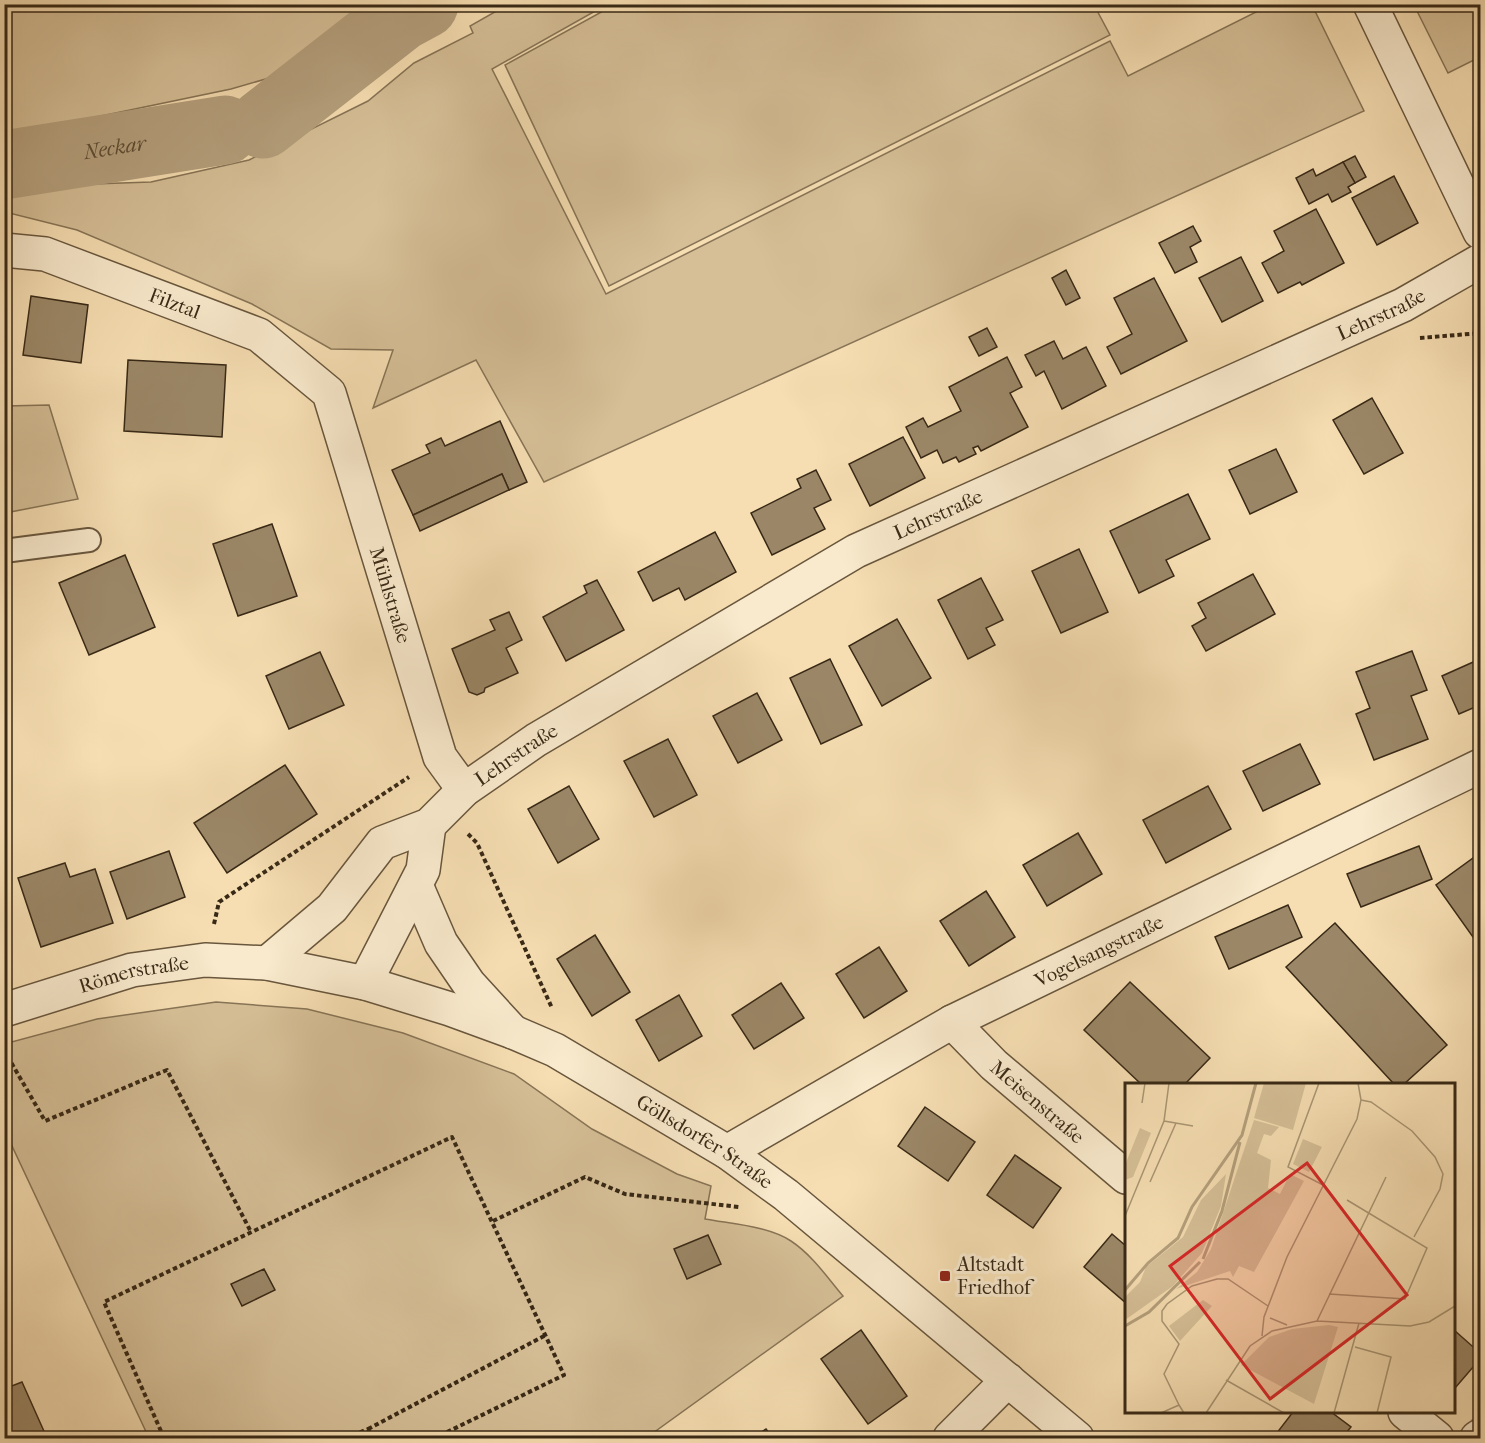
<svg xmlns="http://www.w3.org/2000/svg" width="1485" height="1443" font-family="'IM FELL French Canon',serif">
	<style>
		.green { fill: #d6bf97; stroke: #877456; stroke-width: 1.5 }
		.lines { fill: none; stroke-linecap: round; stroke-linejoin: round }
		.river { stroke: #b5a07d; stroke-width: 69 }
		.building { fill: #9b8767; stroke: #382916; stroke-width: 1.5 }
		.service-casing { stroke: #68563d; stroke-width: 26 }
		.minor-casing { stroke: #68563d; stroke-width: 36 }
		.tertiary-casing { stroke: #68563d; stroke-width: 36 }
		.path { stroke: #382916; stroke-width: 4; stroke-dasharray: 4.5 3; stroke-linecap: butt }
		.service { stroke: #f9eacd; stroke-width: 22 }
		.minor { stroke: #f9eacd; stroke-width: 33 }
		.tertiary { stroke: #f9eacd; stroke-width: 33 }
		.poi-dot { fill: #8f2418; stroke: #f9eacd; stroke-width: 2 }
		.labels { text-anchor: middle; stroke-width: 6; stroke-linejoin: round; paint-order: stroke }
		.street-label { font-size: 20px; fill: #382916; stroke: #f9eacd }
		.poi-label { font-size: 20px; fill: #382916; stroke: #f9eacd; text-anchor: start }
		.water-label { font-size: 21px; font-style: italic; fill: #5e4d35; stroke: #f9eacd }
		.inset-river { fill: none; stroke: #b5a07d; stroke-width: 3 }
		.inset-road { fill: none; stroke: #aa9674; stroke-width: 1.5 }
		.view { fill: #d62828; fill-opacity: 0.15; stroke: #d62828; stroke-width: 3 }
		.inset-edge { fill: none; stroke: #382916; stroke-width: 3 }
	</style>
	<rect width="100%" height="100%" fill="#f6deb2"/>
	<filter id="stains"><feTurbulence type="fractalNoise" baseFrequency=".00333" numOctaves="4"/><feColorMatrix values="0 0 0 0 .2 0 0 0 0 .09 0 0 0 0 .02 0 0 0 .5 -.17"/></filter>
	<radialGradient id="worn" r=".72"><stop offset=".6" stop-color="#630" stop-opacity="0"/><stop offset="1" stop-color="#630" stop-opacity=".3"/></radialGradient>
	<!-- green -->
	<g class="green">
		<polygon points="5,4 396,4 396,5 283,74 231,89 5,136"/>
		<polygon points="507,5 606,5 492,69 606,294 1110,41 1128,76 1270,5 1312,5 1364,111 544,482 476,360 373,408 393,350 331,349 252,304 77,230 5,212 5,187 151,182 249,160 368,101 414,63 473,33 470,26"/>
		<polygon points="614,5 1094,5 1110,35 609,286 505,65"/>
		<polygon points="1414,5 1480,5 1480,57 1448,73"/>
		<polygon points="49,405 78,499 5,513 5,406"/>
		<path d="M216 1002 307 1009 403 1033 514 1074 592 1129 677 1174 711 1186 705 1219C732 1224 768 1226 791 1241 812 1255 827 1277 843 1296L646 1438H149L5 1131 4 1044 97 1019Z"/>
	</g>
	<g class="lines">
		<!-- river -->
		<g class="river">
			<polyline points="263,124 400,17 424,4"/>
			<path id="s1" d="M4 165 225 130"/>
		</g>
	</g>
	<!-- building -->
	<g class="building">
		<polygon points="1355,156 1366,177 1355,183 1343,162"/>
		<polygon points="1343,162 1355,183 1348,187 1351,192 1332,202 1328,194 1309,204 1296,178 1313,169 1316,176"/>
		<polygon points="1394,176 1418,223 1377,245 1352,198"/>
		<polygon points="1316,209 1344,263 1302,285 1300,282 1278,293 1262,263 1284,251 1274,231"/>
		<polygon points="1193,226 1201,241 1190,247 1197,262 1175,273 1159,243"/>
		<polygon points="1241,257 1263,301 1222,322 1199,278"/>
		<polygon points="1066,270 1080,298 1066,305 1052,278"/>
		<polygon points="1154,278 1187,341 1121,374 1107,347 1132,334 1114,298"/>
		<polygon points="31,296 88,305 81,363 23,355"/>
		<polygon points="987,328 997,347 979,356 969,337"/>
		<polygon points="1054,341 1063,359 1086,347 1106,386 1062,409 1044,371 1036,376 1025,355"/>
		<polygon points="1007,357 1022,387 1010,393 1028,427 981,451 978,446 973,448 976,454 959,462 956,457 943,463 937,450 921,458 906,427 923,418 928,427 961,411 949,387"/>
		<polygon points="128,360 226,365 222,437 124,431"/>
		<polygon points="1372,398 1403,453 1364,474 1333,420"/>
		<polygon points="500,421 527,482 509,490 502,474 413,515 392,470 430,453 426,445 441,438 445,446"/>
		<polygon points="903,437 925,478 870,506 849,464"/>
		<polygon points="1276,449 1297,492 1250,514 1229,470"/>
		<polygon points="816,470 831,500 814,508 825,529 772,555 751,513 801,488 797,479"/>
		<polygon points="502,474 509,490 420,531 413,515"/>
		<polygon points="1188,494 1210,539 1166,560 1174,576 1139,593 1110,531"/>
		<polygon points="272,524 297,596 238,616 213,544"/>
		<polygon points="715,532 736,572 685,600 679,588 653,601 638,572"/>
		<polygon points="1079,549 1108,612 1061,633 1032,571"/>
		<polygon points="125,555 155,627 89,655 59,583"/>
		<polygon points="1253,574 1275,614 1206,651 1192,626 1206,618 1198,603"/>
		<polygon points="981,578 1003,620 986,628 995,645 968,659 938,600"/>
		<polygon points="597,580 624,630 566,661 543,617 587,593 584,586"/>
		<polygon points="509,612 522,640 506,648 518,673 485,688 484,692 477,695 469,692 452,649 495,630 490,620"/>
		<polygon points="897,619 931,678 882,706 849,646"/>
		<polygon points="1412,651 1427,690 1411,696 1428,739 1374,760 1356,714 1370,708 1356,672"/>
		<polygon points="320,652 344,705 289,729 266,676"/>
		<polygon points="830,659 862,725 821,744 790,678"/>
		<polygon points="1480,659 1480,705 1459,714 1442,676"/>
		<polygon points="757,693 782,740 738,763 713,716"/>
		<polygon points="668,739 697,795 654,817 624,761"/>
		<polygon points="1300,744 1320,784 1263,811 1243,771"/>
		<polygon points="285,765 317,814 227,873 194,823"/>
		<polygon points="569,786 599,839 558,863 528,809"/>
		<polygon points="1208,786 1231,829 1166,863 1143,820"/>
		<polygon points="1078,833 1102,874 1047,906 1023,865"/>
		<polygon points="1419,846 1432,879 1361,907 1347,874"/>
		<polygon points="169,851 185,897 127,919 110,872"/>
		<polygon points="1480,853 1480,947 1436,885"/>
		<polygon points="65,863 70,877 95,869 113,923 41,947 18,878"/>
		<polygon points="986,891 1015,937 969,966 940,921"/>
		<polygon points="1288,905 1302,937 1229,969 1215,937"/>
		<polygon points="1335,923 1447,1045 1404,1084 1394,1084 1286,967"/>
		<polygon points="595,935 630,992 592,1016 557,959"/>
		<polygon points="879,947 907,991 864,1018 836,974"/>
		<polygon points="1130,982 1210,1058 1185,1084 1141,1084 1084,1030"/>
		<polygon points="781,983 804,1018 754,1049 732,1015"/>
		<polygon points="679,995 702,1036 659,1061 636,1020"/>
		<polygon points="925,1107 975,1142 948,1181 898,1146"/>
		<polygon points="1015,1155 1061,1188 1033,1228 987,1195"/>
		<polygon points="1112,1234 1126,1246 1126,1303 1084,1267"/>
		<polygon points="708,1235 721,1264 687,1279 674,1249"/>
		<polygon points="264,1269 275,1290 242,1306 231,1284"/>
		<polygon points="861,1330 907,1396 868,1424 821,1359"/>
		<polygon points="1454,1330 1480,1353 1480,1359 1455,1388"/>
		<polygon points="22,1382 47,1438 4,1438 4,1389"/>
		<polygon points="1293,1412 1331,1412 1351,1427 1342,1438 1273,1438"/>
		<polygon points="766,1429 773,1438 752,1438"/>
	</g>
	<g class="lines">
		<defs>
			<polyline id="service" points="4,551 89,540"/>
			<g id="minor">
				<polyline points="1370,4 1480,232"/>
				<path id="s2" d="M4 250 45 254 259 335 329 393 440 757 464 790"/>
				<polyline points="416,885 441,943 469,984 513,1032"/>
				<path id="s3" d="M267 963 332 908 382 843 429 825 464 790 536 740 856 551 1403 305 1480 261"/>
				<polyline points="365,983 423,870 429,825"/>
				<path id="s4" d="M952 1022 994 1065 1126 1177"/>
				<path id="s5" d="M727 1152 952 1022 1480 766"/>
				<polyline points="1405,1412 1437,1438"/>
				<polyline points="950,1438 1008,1380"/>
				<polyline points="1477,1438 1480,1436"/>
			</g>
			<g id="tertiary">
				<path id="s6" d="M4 1010 132 970 205 960 267 963 365 983 450 1009 513 1032 555 1050 727 1152 786 1195 1077 1438"/>
			</g>
		</defs>
		<!-- service casing -->
		<use href="#service" class="service-casing"/>
		<!-- minor casing -->
		<use href="#minor" class="minor-casing"/>
		<!-- tertiary casing -->
		<use href="#tertiary" class="tertiary-casing"/>
		<!-- path -->
		<g class="path">
			<polyline points="1420,338 1480,333"/>
			<polyline points="468,834 477,843 552,1008"/>
			<polyline points="214,924 219,902 409,777"/>
			<polyline points="4,1050 45,1121 167,1070 251,1232"/>
			<polyline points="493,1221 585,1177 625,1194 739,1207"/>
			<polyline points="368,1429 546,1335"/>
			<polyline points="164,1438 104,1302 452,1137 564,1375 435,1438"/>
			<polyline points="346,1438 368,1429 373,1438"/>
		</g>
		<!-- service -->
		<use href="#service" class="service"/>
		<!-- minor -->
		<use href="#minor" class="minor"/>
		<!-- tertiary -->
		<use href="#tertiary" class="tertiary"/>
	</g>
	<!-- markers -->
	<rect class="poi-dot" x="939" y="1270" width="12" height="12" rx="3"/>
	<g class="labels">
		<!-- street labels -->
		<g class="street-label">
			<text dy="7" stroke="none"><textPath href="#s2" startOffset="180">Filztal</textPath></text>
			<text dy="7" stroke="none"><textPath href="#s3" startOffset="1302">Lehrstraße</textPath></text>
			<text dy="7" stroke="none"><textPath href="#s3" startOffset="816">Lehrstraße</textPath></text>
			<text dy="7" stroke="none"><textPath href="#s2" startOffset="572">Mühlstraße</textPath></text>
			<text dy="7" stroke="none"><textPath href="#s3" startOffset="330">Lehrstraße</textPath></text>
			<text dy="7" stroke="none"><textPath href="#s5" startOffset="423">Vogelsangstraße</textPath></text>
			<text dy="7" stroke="none"><textPath href="#s6" startOffset="135">Römerstraße</textPath></text>
			<text dy="7" stroke="none"><textPath href="#s4" startOffset="117">Meisenstraße</textPath></text>
			<text dy="7" stroke="none"><textPath href="#s6" startOffset="747">Göllsdorfer Straße</textPath></text>
		</g>
		<!-- poi labels -->
		<g class="poi-label">
			<text x="957" y="1271">Altstadt<tspan x="957" dy="23">Friedhof</tspan></text>
		</g>
		<!-- water labels -->
		<g class="water-label">
			<text dy="7" stroke="none"><textPath href="#s1" startOffset="112">Neckar</textPath></text>
		</g>
	</g>
	<!-- overview -->
	<g transform="translate(1125 1083)">
		<rect width="330" height="330" fill="#f6deb2"/>
		<path d="M139 0H181L168 47 129 35ZM129 37 154 44 146 53 139 51 132 70 146 77 143 105 155 111 165 91 179 98 129 189 114 183 108 194 105 188 51 206 72 189 86 166ZM15 45 26 50 8 94 0 97V82ZM178 56 197 64 184 89 168 81ZM101 91 96 123 77 170 48 203 0 237V214L15 199 21 184 58 154 76 117ZM78 217 87 223 55 258 44 243ZM204 242 213 244 189 321 116 282 144 254 167 246Z" fill="#d6bf97"/>
		<path class="inset-river" d="M78 176 97 128 115 59M0 207 23 180 53 155 67 124 117 52 131 0M0 243 24 229 75 179"/>
		<path class="inset-road" d="M194 0 163 84 200 103M236 17 246 19 287 48 310 74 318 91 315 106 289 154M17 20 20 0M39 38 68 43M25 99 51 40M0 133 39 38 44 0M204 211 280 216 302 165 222 117M145 235 162 242M192 238 261 94M137 253 139 234 162 174 232 36 236 17 233 0M230 264 266 274 252 330M101 297 159 330M54 322 39 291 54 261 37 238V228L42 221 67 203 92 196H103L143 223M36 330 54 322 59 330M81 330 125 263 147 248 192 238 285 243 304 239 330 223M209 330 234 240"/>
		<path class="view" d="M182 80 282 212 145 316 45 183Z"/>
		<rect width="330" height="330" class="inset-edge"/>
	</g>
	<!-- margin -->
	<rect width="1485" height="1443" fill="none" stroke="#f6deb2" stroke-width="24"/>
	<rect x="6" y="6" width="1473" height="1431" fill="none" stroke="#382916" stroke-width="3"/>
	<rect x="12" y="12" width="1461" height="1419" fill="none" stroke="#382916" stroke-width="1.5"/>
	<rect width="100%" height="100%" filter="url(#stains)"/>
	<rect width="100%" height="100%" fill="url(#worn)"/>
</svg>
